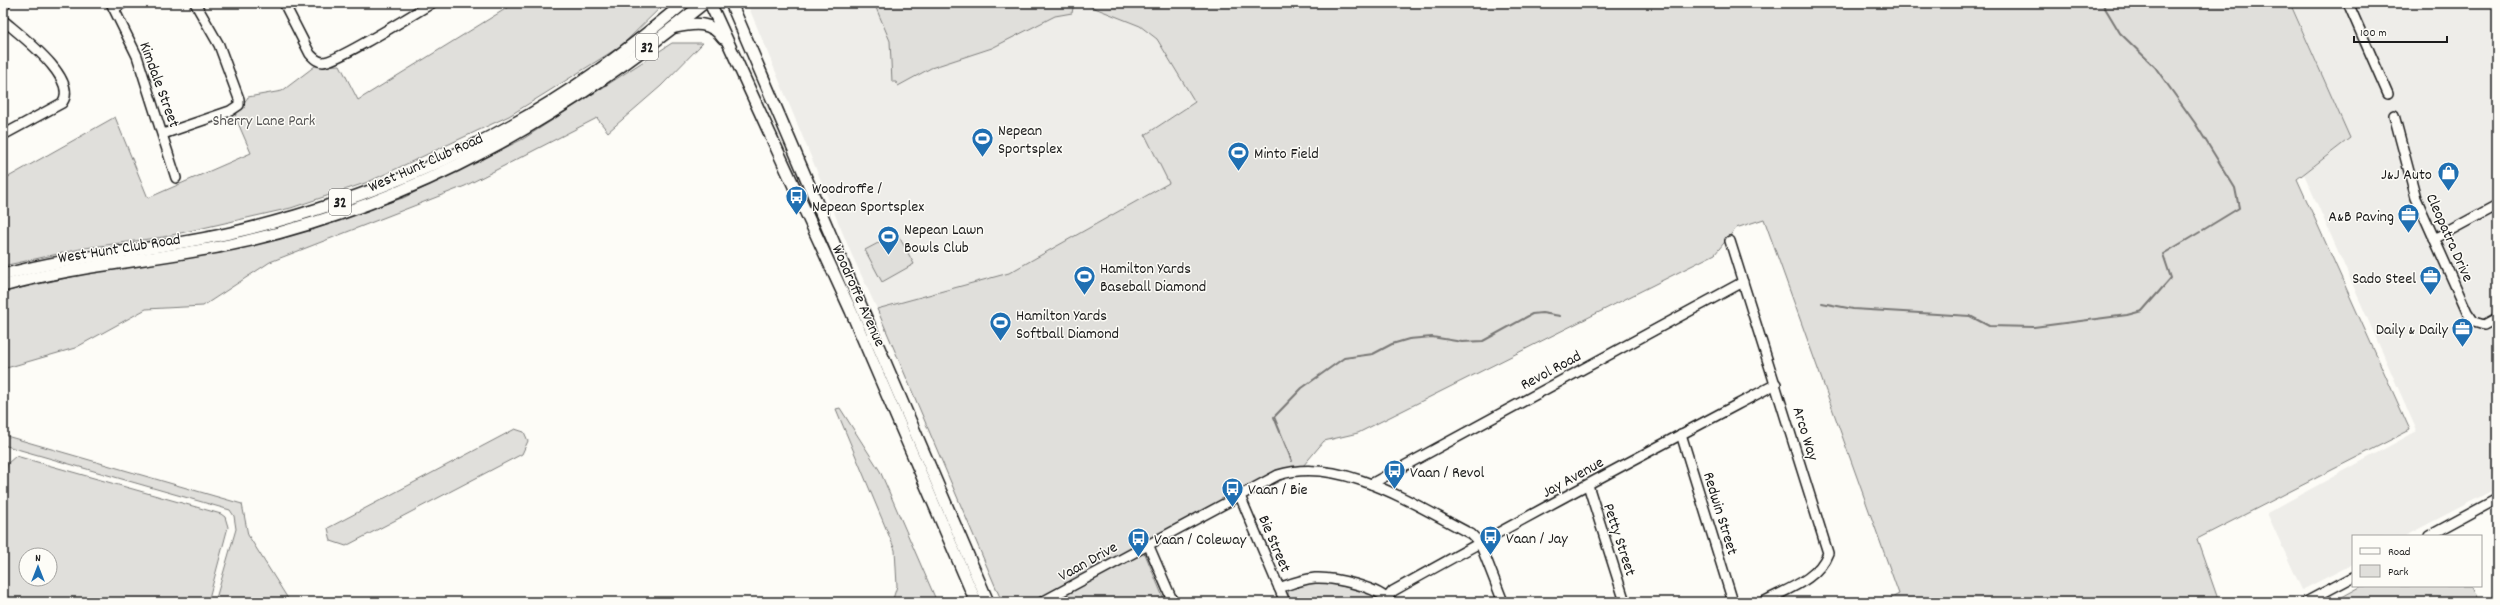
<svg xmlns="http://www.w3.org/2000/svg" width="2500" height="605" font-family="Dekko,sans-serif">
	<style>
		.built { fill: #eeede9 }
		.green { fill: #e0dfdb; stroke: #7e7e7c; fill-rule: evenodd }
		.lines { fill: none; stroke-linecap: round; stroke-linejoin: round }
		.stream { stroke: #797876; stroke-width: 2 }
		.minor-casing { stroke: #1c1c1c; stroke-width: 12 }
		.major-casing { stroke: #1c1c1c; stroke-width: 14 }
		.minor { stroke: #fdfcf7; stroke-width: 9 }
		.major { stroke: #fdfcf7; stroke-width: 11 }
		.labels { text-anchor: middle; stroke-width: 3; stroke-linejoin: round; paint-order: stroke }
		.shield { fill: #fdfcf7; stroke: #605f5e; stroke-width: 1 }
		.shield-label { font-size: 15px; font-weight: bold; fill: #1c1c1c }
		.street-label { font-size: 16px; fill: #1c1c1c; stroke: #fdfcf7 }
		.park-label { font-size: 16px; fill: #575655; stroke: #fdfcf7 }
		.poi-label { font-size: 16px; fill: #1c1c1c; stroke: #fdfcf7; text-anchor: start }
	</style>
	<rect width="100%" height="100%" fill="#fdfcf7"/>
	<filter id="ink" filterUnits="userSpaceOnUse"><feTurbulence type="fractalNoise" baseFrequency=".025" numOctaves="2"/><feDisplacementMap in="SourceGraphic" scale="8" xChannelSelector="R" yChannelSelector="G"/><feConvolveMatrix kernelMatrix="1 2 1 2 8 2 1 2 1" color-interpolation-filters="sRGB"/></filter>
	<g filter="url(#ink)">
		<!-- built -->
		<g class="built">
			<polygon points="747,3 874,3 890,41 892,82 898,86 931,68 992,48 1055,16 1071,13 1074,3 1082,3 1140,26 1157,39 1195,102 1145,135 1170,183 1009,273 877,309 851,253"/>
			<polygon points="2291,3 2497,3 2497,488 2405,536 2353,536 2353,564 2302,590 2267,513 2417,431 2304,174 2350,138"/>
		</g>
		<!-- green -->
		<g class="green">
			<polygon points="515,3 665,3 621,46 509,116 368,182 291,208 163,237 85,248 3,266 3,180 115,117 148,198 251,153 235,116 248,97 282,91 315,66 340,65 358,100"/>
			<polygon points="874,3 1074,3 1072,13 1055,16 992,48 931,68 898,86 896,82 892,82 890,41"/>
			<polygon points="1082,3 2290,3 2350,138 2297,179 2410,430 2197,539 2219,602 1884,602 1899,594 1764,219 1736,228 1715,254 1358,433 1324,441 1298,472 1143,549 1165,602 1002,602 877,309 1009,273 1169,183 1145,135 1195,102 1157,39 1140,26"/>
			<polygon points="672,43 703,43 661,86 608,132 597,118 465,186 270,262 203,306 146,309 75,348 3,369 3,292 103,270 182,259 279,238 403,198 523,139"/>
			<polygon points="897,233 914,264 882,282 865,250"/>
			<polygon points="840,408 880,471 937,602 892,602 897,586 895,550 836,409"/>
			<polygon points="515,429 524,432 528,441 522,454 346,546 331,541 328,528"/>
			<polygon points="3,435 242,504 248,535 290,602 215,602 236,529 234,516 230,510 3,445"/>
			<path d="M16 456 221 514 225 517 228 527 208 602H3V482L8 463ZM26 555H50V579H26Z"/>
			<polygon points="1320,581 1367,592 1384,602 1289,602 1288,592 1293,587"/>
			<polygon points="2362,586 2472,586 2479,602 2333,602"/>
		</g>
		<g class="lines">
			<!-- stream -->
			<g class="stream">
				<polyline points="2102,3 2120,33 2155,67 2195,123 2235,188 2239,208 2203,230"/>
				<polyline points="1822,303 1853,309 1970,316 1989,326 2034,327 2127,315 2142,311 2171,278 2163,254 2200,232"/>
				<polyline points="1292,461 1274,417 1302,388 1344,358 1373,354 1392,344 1409,339 1432,337 1462,342 1483,341 1532,314 1542,313 1560,316"/>
			</g>
			<defs>
				<g id="minor">
					<polyline points="111,3 137,56 176,178"/>
					<path d="M284 3 310 54C314 58 317 62 323 62 337 62 415 13 432 3"/>
					<polyline points="2348,3 2388,94"/>
					<polyline points="3,6 6,3"/>
					<polyline points="114,9 123,3"/>
					<path d="M3 20C20 35 80 79 62 103L3 135"/>
					<polyline points="2394,115 2416,198 2467,312 2474,322 2484,325 2497,318"/>
					<polyline points="163,134 230,111 239,105 239,99 219,45 195,3"/>
					<polyline points="2434,239 2497,205"/>
					<path d="M1730 241 1828 553C1818 580 1787 589 1763 602"/>
					<polyline points="1681,434 1733,602"/>
					<polyline points="1371,484 1743,282"/>
					<polyline points="1588,485 1625,602"/>
					<polyline points="1240,496 1285,602"/>
					<polyline points="2429,536 2497,499"/>
					<polyline points="1148,544 1173,602"/>
					<path d="M1279 588C1290 584 1302 579 1315 578 1333 577 1379 587 1390 602"/>
					<path d="M1387 598 1393 591C1519 520 1648 452 1776 384"/>
					<path d="M1042 602 1278 475C1341 455 1416 506 1471 534L1480 543 1503 602"/>
					<polyline points="2306,602 2353,577"/>
				</g>
				<g id="major">
					<polyline points="710,3 851,311 976,602"/>
					<polyline points="731,3 988,602"/>
					<path d="M676 27C694 23 711 21 723 38"/>
					<path d="M3 275C79 254 158 250 235 232 363 202 488 148 596 72 626 51 655 27 684 3"/>
					<path d="M3 286C80 264 160 260 238 243 418 202 562 118 704 3"/>
				</g>
			</defs>
			<!-- minor casing -->
			<use href="#minor" class="minor-casing"/>
			<!-- major casing -->
			<use href="#major" class="major-casing"/>
			<!-- minor -->
			<use href="#minor" class="minor"/>
			<!-- major -->
			<use href="#major" class="major"/>
		</g>
	</g>
	<!-- icons -->
	<defs>
		<symbol id="stadium-pin" viewBox="-11 -11 22 30"><path d="M0 17L-7.5 6A9.5 9.5 0 1 1 7.5 6Z" fill="#1f6fb2" stroke="#fdfcf7"/><path d="M0-5a6.5 5 0 1 0 0 10a6.5 5 0 1 0 0-10ZM-3.5-1.8h7v3.6h-7Z" fill="#fff"/></symbol>
		<symbol id="shop-pin" viewBox="-11 -11 22 30"><path d="M0 17L-7.5 6A9.5 9.5 0 1 1 7.5 6Z" fill="#1f6fb2" stroke="#fdfcf7"/><path d="M-5-2.5h2.3a2.7 3.5 0 0 1 5.4 0H5L5.5 6h-11ZM-1.5-2.5h3a1.5 2.3 0 0 0-3 0Z" fill="#fff"/></symbol>
		<symbol id="bus-pin" viewBox="-11 -11 22 30"><path d="M0 17L-7.5 6A9.5 9.5 0 1 1 7.5 6Z" fill="#1f6fb2" stroke="#fdfcf7"/><path d="M-5-6H5V4H4V6H2V4H-2V6H-4V4H-5ZM-3.5-4V0h7V-4ZM-3.5 1.2v1.5H-2V1.2ZM2 1.2v1.5H3.5V1.2Z" fill="#fff"/></symbol>
		<symbol id="office-pin" viewBox="-11 -11 22 30"><path d="M0 17L-7.5 6A9.5 9.5 0 1 1 7.5 6Z" fill="#1f6fb2" stroke="#fdfcf7"/><path d="M-6-3h4V-5.5h4V-3h4V5H-6ZM-1-4.5V-3h2v-1.5ZM-6 0V1H6V0Z" fill="#fff"/></symbol>
	</defs>
	<g fill-rule="evenodd">
		<use href="#stadium-pin" x="970" y="126" width="25" height="34"/>
		<use href="#stadium-pin" x="1226" y="140" width="25" height="34"/>
		<use href="#shop-pin" x="2436" y="160" width="25" height="34"/>
		<use href="#bus-pin" x="784" y="184" width="25" height="34"/>
		<use href="#office-pin" x="2396" y="202" width="25" height="34"/>
		<use href="#stadium-pin" x="876" y="224" width="25" height="34"/>
		<use href="#stadium-pin" x="1072" y="264" width="25" height="34"/>
		<use href="#office-pin" x="2418" y="264" width="25" height="34"/>
		<use href="#stadium-pin" x="988" y="310" width="25" height="34"/>
		<use href="#office-pin" x="2450" y="316" width="25" height="34"/>
		<use href="#bus-pin" x="1382" y="458" width="25" height="34"/>
		<use href="#bus-pin" x="1220" y="476" width="25" height="34"/>
		<use href="#bus-pin" x="1478" y="524" width="25" height="34"/>
		<use href="#bus-pin" x="1126" y="526" width="25" height="34"/>
	</g>
	<g class="labels">
		<!-- shield labels -->
		<g class="shield">
			<rect x="636" y="34" width="22" height="26" rx="3"/>
			<rect x="329" y="189" width="22" height="26" rx="3"/>
		</g>
		<g class="shield-label">
			<text x="647" y="52">32</text>
			<text x="340" y="207">32</text>
		</g>
		<!-- street labels -->
		<g class="street-label">
			<text transform="translate(161 84) rotate(70)" y="6">Kimdale Street</text>
			<text transform="translate(425 161) rotate(-24)" y="6">West Hunt Club Road</text>
			<text transform="translate(2451 237) rotate(66)" y="6">Cleopatra Drive</text>
			<text transform="translate(119 247) rotate(-9)" y="6">West Hunt Club Road</text>
			<text transform="translate(860 295) rotate(66)" y="6">Woodroffe Avenue</text>
			<text transform="translate(1550 369) rotate(-28)" y="6">Revol Road</text>
			<text transform="translate(1807 433) rotate(73)" y="6">Arco Way</text>
			<text transform="translate(1572 476) rotate(-29)" y="6">Jay Avenue</text>
			<text transform="translate(1722 513) rotate(73)" y="6">Redwin Street</text>
			<text transform="translate(1621 539) rotate(72)" y="6">Petty Street</text>
			<text transform="translate(1276 543) rotate(67)" y="6">Bie Street</text>
			<text transform="translate(1087 560) rotate(-29)" y="6">Vaan Drive</text>
		</g>
		<!-- park labels -->
		<g class="park-label">
			<text x="264" y="125">Sherry Lane Park</text>
		</g>
		<!-- poi labels -->
		<g class="poi-label">
			<text x="998" y="135">Nepean<tspan x="998" dy="18">Sportsplex</tspan></text>
			<text x="1254" y="158">Minto Field</text>
			<text x="2432" y="179" text-anchor="end">J&amp;J Auto</text>
			<text x="812" y="193">Woodroffe /<tspan x="812" dy="18">Nepean Sportsplex</tspan></text>
			<text x="2394" y="221" text-anchor="end">A&amp;B Paving</text>
			<text x="904" y="234">Nepean Lawn<tspan x="904" dy="18">Bowls Club</tspan></text>
			<text x="1100" y="273">Hamilton Yards<tspan x="1100" dy="18">Baseball Diamond</tspan></text>
			<text x="2416" y="283" text-anchor="end">Sado Steel</text>
			<text x="1016" y="320">Hamilton Yards<tspan x="1016" dy="18">Softball Diamond</tspan></text>
			<text x="2448" y="334" text-anchor="end">Daily &amp; Daily</text>
			<text x="1410" y="477">Vaan / Revol</text>
			<text x="1248" y="494">Vaan / Bie</text>
			<text x="1506" y="543">Vaan / Jay</text>
			<text x="1154" y="544">Vaan / Coleway</text>
		</g>
	</g>
	<!-- margin -->
	<rect width="2500" height="605" fill="none" stroke="#fdfcf7" stroke-width="16"/>
	<rect x="8" y="8" width="2484" height="589" fill="none" stroke="#1c1c1c" stroke-width="1.5" filter="url(#ink)"/>
	<!-- legend -->
	<rect x="2352" y="535" width="130" height="52" fill="#fdfcf7" stroke="#a3a29f"/>
	<rect x="2360" y="548" width="20" height="6" fill="#fdfcf7" stroke="#a3a29f"/>
	<text x="2388" y="555" font-size="12" fill="#1c1c1c">Road</text>
	<rect x="2360" y="565" width="20" height="12" fill="#e0dfdb" stroke="#a3a29f"/>
	<text x="2388" y="575" font-size="12" fill="#1c1c1c">Park</text>
	<!-- north arrow -->
	<g transform="translate(38 567)"><circle r="19" fill="#fdfcf7" stroke="#a3a29f"/>
	<path d="M0-3L7 15L0 10L-7 15Z" fill="#1f6fb2"/>
	<text y="-6" font-size="11" font-weight="bold" text-anchor="middle" fill="#1c1c1c">N</text>
	</g>
	<!-- scale -->
	<path d="M2354 36v6h93v-6" fill="none" stroke="#1c1c1c" stroke-width="2"/>
	<text x="2360" y="36" font-size="12" fill="#1c1c1c" stroke="#fdfcf7" stroke-width="3" paint-order="stroke">100 m</text>
</svg>
